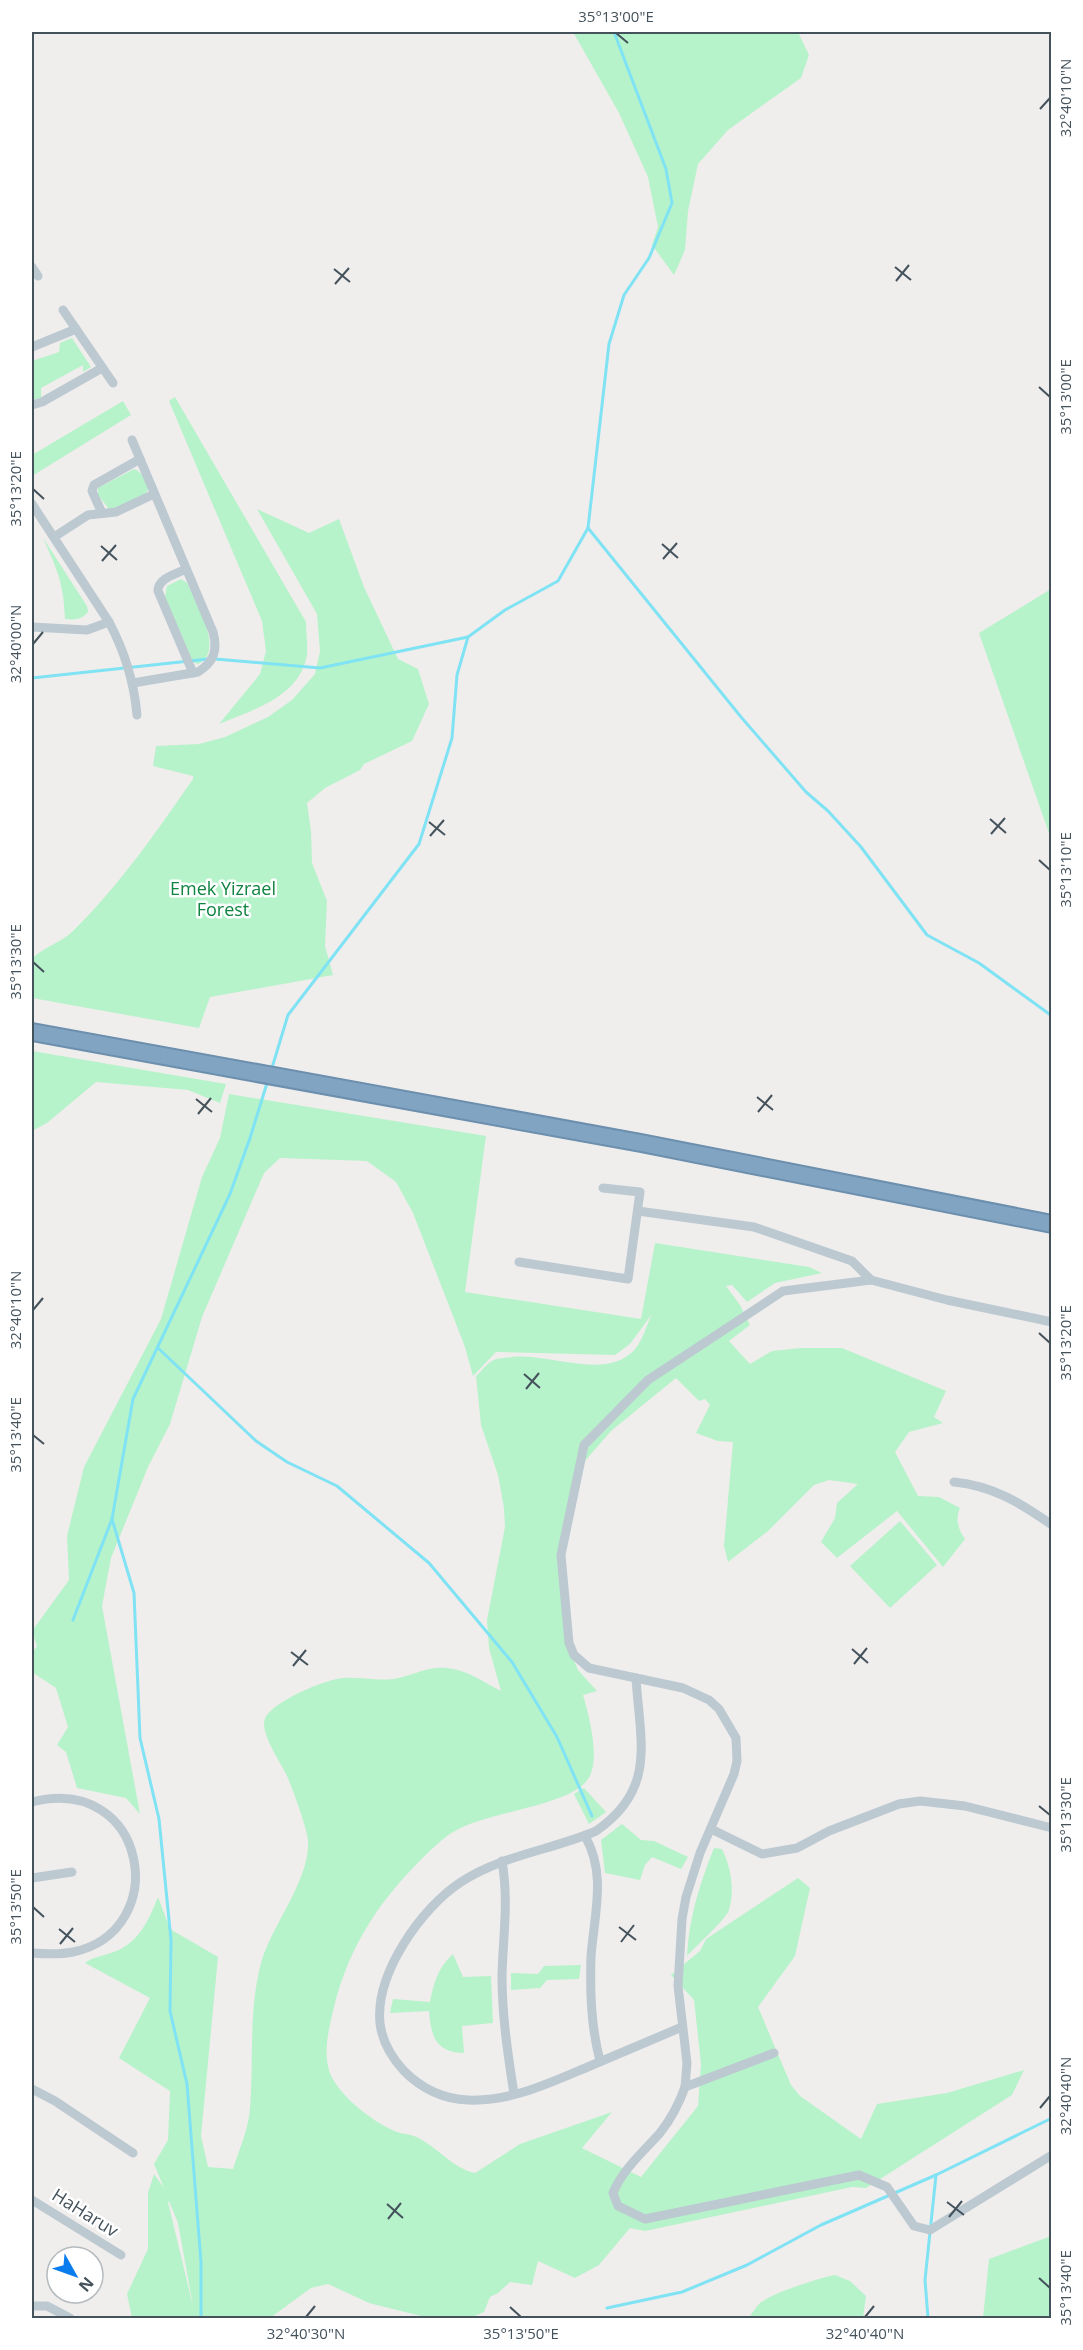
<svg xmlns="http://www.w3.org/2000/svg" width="1083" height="2350" font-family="'Open Sans',sans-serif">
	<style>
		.green { fill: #b6f3ca; fill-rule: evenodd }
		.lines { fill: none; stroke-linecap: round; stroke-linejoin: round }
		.stream { stroke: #7fe3f4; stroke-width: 3 }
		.highway-casing { stroke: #6b8fad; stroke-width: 20 }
		.street { stroke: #bcc9d1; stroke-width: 9 }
		.highway { stroke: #80a4c1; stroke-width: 16 }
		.ticks { fill: none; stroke: #44525c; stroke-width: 2 }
		.labels { text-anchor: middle; stroke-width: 5; stroke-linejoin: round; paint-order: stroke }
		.park-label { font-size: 18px; fill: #0e8441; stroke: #fff }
		.street-label { font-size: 18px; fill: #44525c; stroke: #fff }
		.neatline { fill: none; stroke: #44525c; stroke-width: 2 }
		.ticks-label { font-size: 15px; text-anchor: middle; fill: #44525c }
	</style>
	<rect width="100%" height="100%" fill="#f0eded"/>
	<!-- green -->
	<g class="green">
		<polygon points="573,32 798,32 809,55 801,78 728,130 698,164 688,211 685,250 674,275 652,245 658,227 648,177 619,113"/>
		<polygon points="72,338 91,367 83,372 83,365 41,388 41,398 32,400 32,361 59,352 60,343"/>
		<path d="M175 397 306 622C306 632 308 644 307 655 300 697 252 710 219 724L260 674 266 651 262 621 169 401Z"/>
		<polygon points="123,401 131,415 32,476 32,455"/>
		<path d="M134 469C139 471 141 473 144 478 146 482 150 486 147 492 144 499 117 509 109 509L98 495V488Z"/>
		<path d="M257 509 309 533 339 519 364 587 398 659 418 669 429 704 412 741 364 764 360 770 325 788 307 803 311 831 312 863 327 901 325 946 333 975 210 997 199 1028 32 998V959C43 947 61 943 73 931 119 886 157 831 193 779V776L153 766 156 746 199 744 225 737 268 717 292 700 315 674 320 651 317 614Z"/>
		<path d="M43 538 87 606 88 612C81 620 74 620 65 619 64 584 57 569 43 538Z"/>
		<path d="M181 579 187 583C196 603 226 652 198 664L193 662 165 597 167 586Z"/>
		<polygon points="1051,589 1051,839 979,633"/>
		<polygon points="32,1051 226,1084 220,1103 188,1090 96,1082 47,1123 32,1131"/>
		<path d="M229 1094 486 1136 465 1292 641 1319 655 1243 809 1267 822 1273 775 1283 747 1302 732 1285 726 1286 740 1305 750 1325 729 1341 750 1364 772 1351 801 1348H842L946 1391 934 1417 943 1423 909 1432 895 1452 918 1496 939 1497 960 1508C955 1519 958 1529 965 1539L943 1567 897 1511 837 1558 821 1542 835 1518 837 1503 858 1484 829 1480 814 1485 768 1531 728 1562 724 1546 733 1442 718 1441 696 1433 710 1405 705 1399 699 1401 676 1378 611 1431 584 1462 565 1554 572 1656 578 1670 597 1691 583 1695C589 1716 601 1760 588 1779 571 1806 485 1812 455 1831 447 1835 440 1842 433 1848 383 1895 349 1943 333 2011 328 2033 321 2060 334 2081 345 2100 376 2124 397 2132 402 2134 409 2134 414 2136 436 2145 453 2169 475 2173L520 2144 612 2112 582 2148 641 2177 698 2106 701 2064 694 2000 671 1975 700 1951 706 1939 798 1878 810 1888 795 1956 758 2007 791 2085 800 2096 861 2139 877 2104 947 2093 1024 2070 1012 2095 866 2188 852 2187 645 2231 630 2228 599 2265 575 2278 538 2261 532 2285 510 2282 498 2293 490 2297 484 2312 470 2318H429L369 2303 328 2284 311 2288 270 2318H132L127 2294 148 2249V2193L154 2174 164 2188 154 2164 168 2140 170 2091 119 2058 150 1998 85 1963C93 1957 102 1956 111 1953 138 1945 149 1920 158 1897L170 1929 218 1957 201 2136 208 2167 233 2169C239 2150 249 2128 250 2108 254 2059 248 2013 261 1963 271 1926 310 1880 308 1841 308 1831 292 1787 287 1776 281 1763 259 1732 265 1718 273 1701 326 1679 344 1678 362 1677 381 1682 399 1678 415 1674 430 1666 447 1668 468 1670 483 1682 501 1691L489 1648 487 1620 505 1527 504 1508 498 1475 481 1425 476 1376C482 1371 487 1363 494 1360 498 1358 507 1358 512 1357 550 1353 608 1382 636 1348 643 1339 647 1324 652 1314L630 1344 615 1355 496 1352 473 1376 465 1347 413 1213 396 1182 367 1161 280 1158 264 1173 202 1317 170 1424 148 1467 111 1558 102 1606 140 1814 126 1798 77 1788 66 1752 57 1745 68 1727 56 1688 32 1672V1653L37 1646 32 1631 69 1580 67 1536 84 1467 161 1319 202 1177 220 1138ZM169 2201 178 2223 193 2306 168 2202Z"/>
		<polygon points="900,1521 937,1565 890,1608 850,1566"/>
		<polygon points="584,1788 606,1812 589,1824 574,1794"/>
		<polygon points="622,1824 641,1840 654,1841 688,1857 681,1869 652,1857 645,1865 640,1880 605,1873 601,1840"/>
		<path d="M714 1848 722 1849C731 1867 735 1890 729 1910 727 1918 695 1947 687 1956 689 1917 700 1883 714 1848Z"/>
		<path d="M453 1954 463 1977 491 1976 493 2023 462 2026 464 2053C435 2052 431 2036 429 2011L390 2013 393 1999 430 2002C434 1982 438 1968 453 1954Z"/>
		<polygon points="581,1965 579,1979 547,1980 540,1988 511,1990 511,1973 538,1974 544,1966"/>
		<polygon points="1051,2236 1051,2318 983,2318 989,2259"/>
		<path d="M835 2275 850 2281 866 2296 863 2318H749C752 2313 756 2307 760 2303 772 2293 819 2278 835 2275Z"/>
	</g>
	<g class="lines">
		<!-- stream -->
		<g class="stream">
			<polyline points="588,528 741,717 806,792 828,811 861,847 927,935 979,963 1052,1016"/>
			<polyline points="215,659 320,668 468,637"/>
			<polyline points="32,678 208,659"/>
			<polyline points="271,1071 288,1015 419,844 452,738 457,675 468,637 505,610 558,581 588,528 609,344 624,295 649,258 672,203 666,169 614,32"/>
			<polyline points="158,1348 256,1441 287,1462 337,1486 429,1563 512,1662 557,1737 592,1816"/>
			<polyline points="112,1519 134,1593 140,1738 159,1819 171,1940 170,2011 187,2084 201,2262 201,2318"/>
			<polyline points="73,1620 112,1519 133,1399 230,1194 250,1138 268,1080"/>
			<polyline points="607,2308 682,2292 747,2265 821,2225 936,2175 1052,2118"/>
			<polyline points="928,2318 925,2280 936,2175"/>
		</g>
		<defs>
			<polyline id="highway" points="32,1032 641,1143 1052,1224"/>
		</defs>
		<!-- highway casing -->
		<use href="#highway" class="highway-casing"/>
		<!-- street -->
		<g class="street">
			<polyline points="32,267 38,276"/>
			<polyline points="63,310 113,383"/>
			<polyline points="32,347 76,329"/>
			<polyline points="32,405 42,402 102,368"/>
			<path d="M132 440 213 632C218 650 214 662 198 672L133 683"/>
			<polyline points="32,504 109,622 87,630 32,627"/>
			<polyline points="102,513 92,491 94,485 140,459"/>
			<polyline points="54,537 88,515 116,512 154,494"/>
			<path d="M186 569C176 574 158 578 158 591L193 673"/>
			<path d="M109 622C125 652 134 681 137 715"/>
			<polyline points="638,1211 754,1227 852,1261 871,1280"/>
			<polyline points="519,1262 628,1279 640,1192 603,1188"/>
			<path d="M954 1482C993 1486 1019 1502 1052 1525"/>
			<path d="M636 1678C640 1742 657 1789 596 1831 552 1850 502 1855 461 1882 421 1908 375 1974 380 2023 382 2041 392 2058 404 2071 422 2089 443 2099 468 2100 511 2102 552 2082 590 2066 621 2053 652 2040 682 2027"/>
			<path d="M32 1802C148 1773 173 1931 73 1952 59 1955 45 1954 32 1953"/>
			<polyline points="711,1829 762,1854 797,1848 829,1831 899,1804 920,1801 965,1806 1052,1828"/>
			<path d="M585 1836C607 1874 594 1915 591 1957 590 1993 591 2026 600 2061"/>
			<path d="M502 1861C509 1902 503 1935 502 1976 502 2016 508 2055 514 2094"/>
			<polyline points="32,1878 72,1872"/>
			<path d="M774 2053 685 2087C679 2104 671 2119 660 2133 643 2152 623 2169 613 2193L618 2206 645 2219 859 2175 887 2187 914 2226 930 2230 1052 2155"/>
			<polyline points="685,2087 687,2063 678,1986 682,1919 686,1897 700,1853 734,1774 737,1761 736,1738 719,1709 709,1700 683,1688 589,1668 574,1655 569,1643 561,1555 584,1445 648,1380 783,1291 871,1280 947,1300 1052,1322"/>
			<polyline points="32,2089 55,2101 133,2153"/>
			<polyline points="32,2200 121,2255"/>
			<polyline points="32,2306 47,2306 70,2318"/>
		</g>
		<!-- highway -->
		<use href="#highway" class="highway"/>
	</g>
	<!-- ticks -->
	<path class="ticks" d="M616 33 628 43M1040 109 1050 98M895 267 911 280M334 269 350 282M896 281 909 265M335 284 349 268M1039 387 1050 397M33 489 44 499M662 544 678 558M101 546 117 560M663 559 677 543M102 561 116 545M33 644 43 632M990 819 1006 833M429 822 445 835M991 834 1005 818M430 836 444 820M1039 860 1050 870M33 962 44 972M757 1097 773 1110M196 1099 212 1112M758 1112 772 1095M198 1114 211 1098M33 1310 43 1298M1039 1333 1050 1343M524 1374 540 1388M526 1389 539 1373M33 1435 44 1444M852 1649 868 1663M291 1652 308 1665M854 1664 867 1648M293 1666 306 1650M1039 1806 1050 1815M33 1907 44 1917M619 1927 636 1940M59 1929 75 1942M621 1942 634 1925M60 1944 73 1928M1040 2108 1050 2096M947 2202 964 2215M387 2204 403 2218M949 2217 962 2201M388 2219 401 2203M1039 2278 1050 2288M510 2307 521 2317M306 2317 315 2306M865 2317 874 2306"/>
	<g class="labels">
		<!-- park labels -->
		<g class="park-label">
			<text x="223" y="895">Emek Yizrael<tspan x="223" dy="21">Forest</tspan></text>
		</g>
		<!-- street labels -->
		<g class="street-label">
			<text transform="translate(85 2213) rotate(32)" y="6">HaHaruv</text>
		</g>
	</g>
	<!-- border -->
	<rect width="1083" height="2350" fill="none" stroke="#ffffff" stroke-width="66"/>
	<!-- north arrow -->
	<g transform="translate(75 2275) rotate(130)"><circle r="28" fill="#ffffff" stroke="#b4babe" stroke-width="1.5"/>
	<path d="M0-4.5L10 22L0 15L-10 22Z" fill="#097cee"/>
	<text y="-9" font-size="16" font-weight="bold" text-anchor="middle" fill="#44525c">N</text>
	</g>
	<rect x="33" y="33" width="1017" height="2284" class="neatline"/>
	<g class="ticks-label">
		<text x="616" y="22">35°13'00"E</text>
		<text transform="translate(1066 98) rotate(-90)" y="5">32°40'10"N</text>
		<text transform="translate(1066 397) rotate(-90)" y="5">35°13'00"E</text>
		<text transform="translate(16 489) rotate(-90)" y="5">35°13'20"E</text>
		<text transform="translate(16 644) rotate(-90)" y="5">32°40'00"N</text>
		<text transform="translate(1066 870) rotate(-90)" y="5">35°13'10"E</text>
		<text transform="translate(16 962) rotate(-90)" y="5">35°13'30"E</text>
		<text transform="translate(16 1310) rotate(-90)" y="5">32°40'10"N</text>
		<text transform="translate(1066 1343) rotate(-90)" y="5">35°13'20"E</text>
		<text transform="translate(16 1435) rotate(-90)" y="5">35°13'40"E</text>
		<text transform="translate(1066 1815) rotate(-90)" y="5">35°13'30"E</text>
		<text transform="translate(16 1907) rotate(-90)" y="5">35°13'50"E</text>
		<text transform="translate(1066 2096) rotate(-90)" y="5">32°40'40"N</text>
		<text transform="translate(1066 2288) rotate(-90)" y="5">35°13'40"E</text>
		<text x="306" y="2339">32°40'30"N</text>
		<text x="521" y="2339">35°13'50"E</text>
		<text x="865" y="2339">32°40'40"N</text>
	</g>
</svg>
